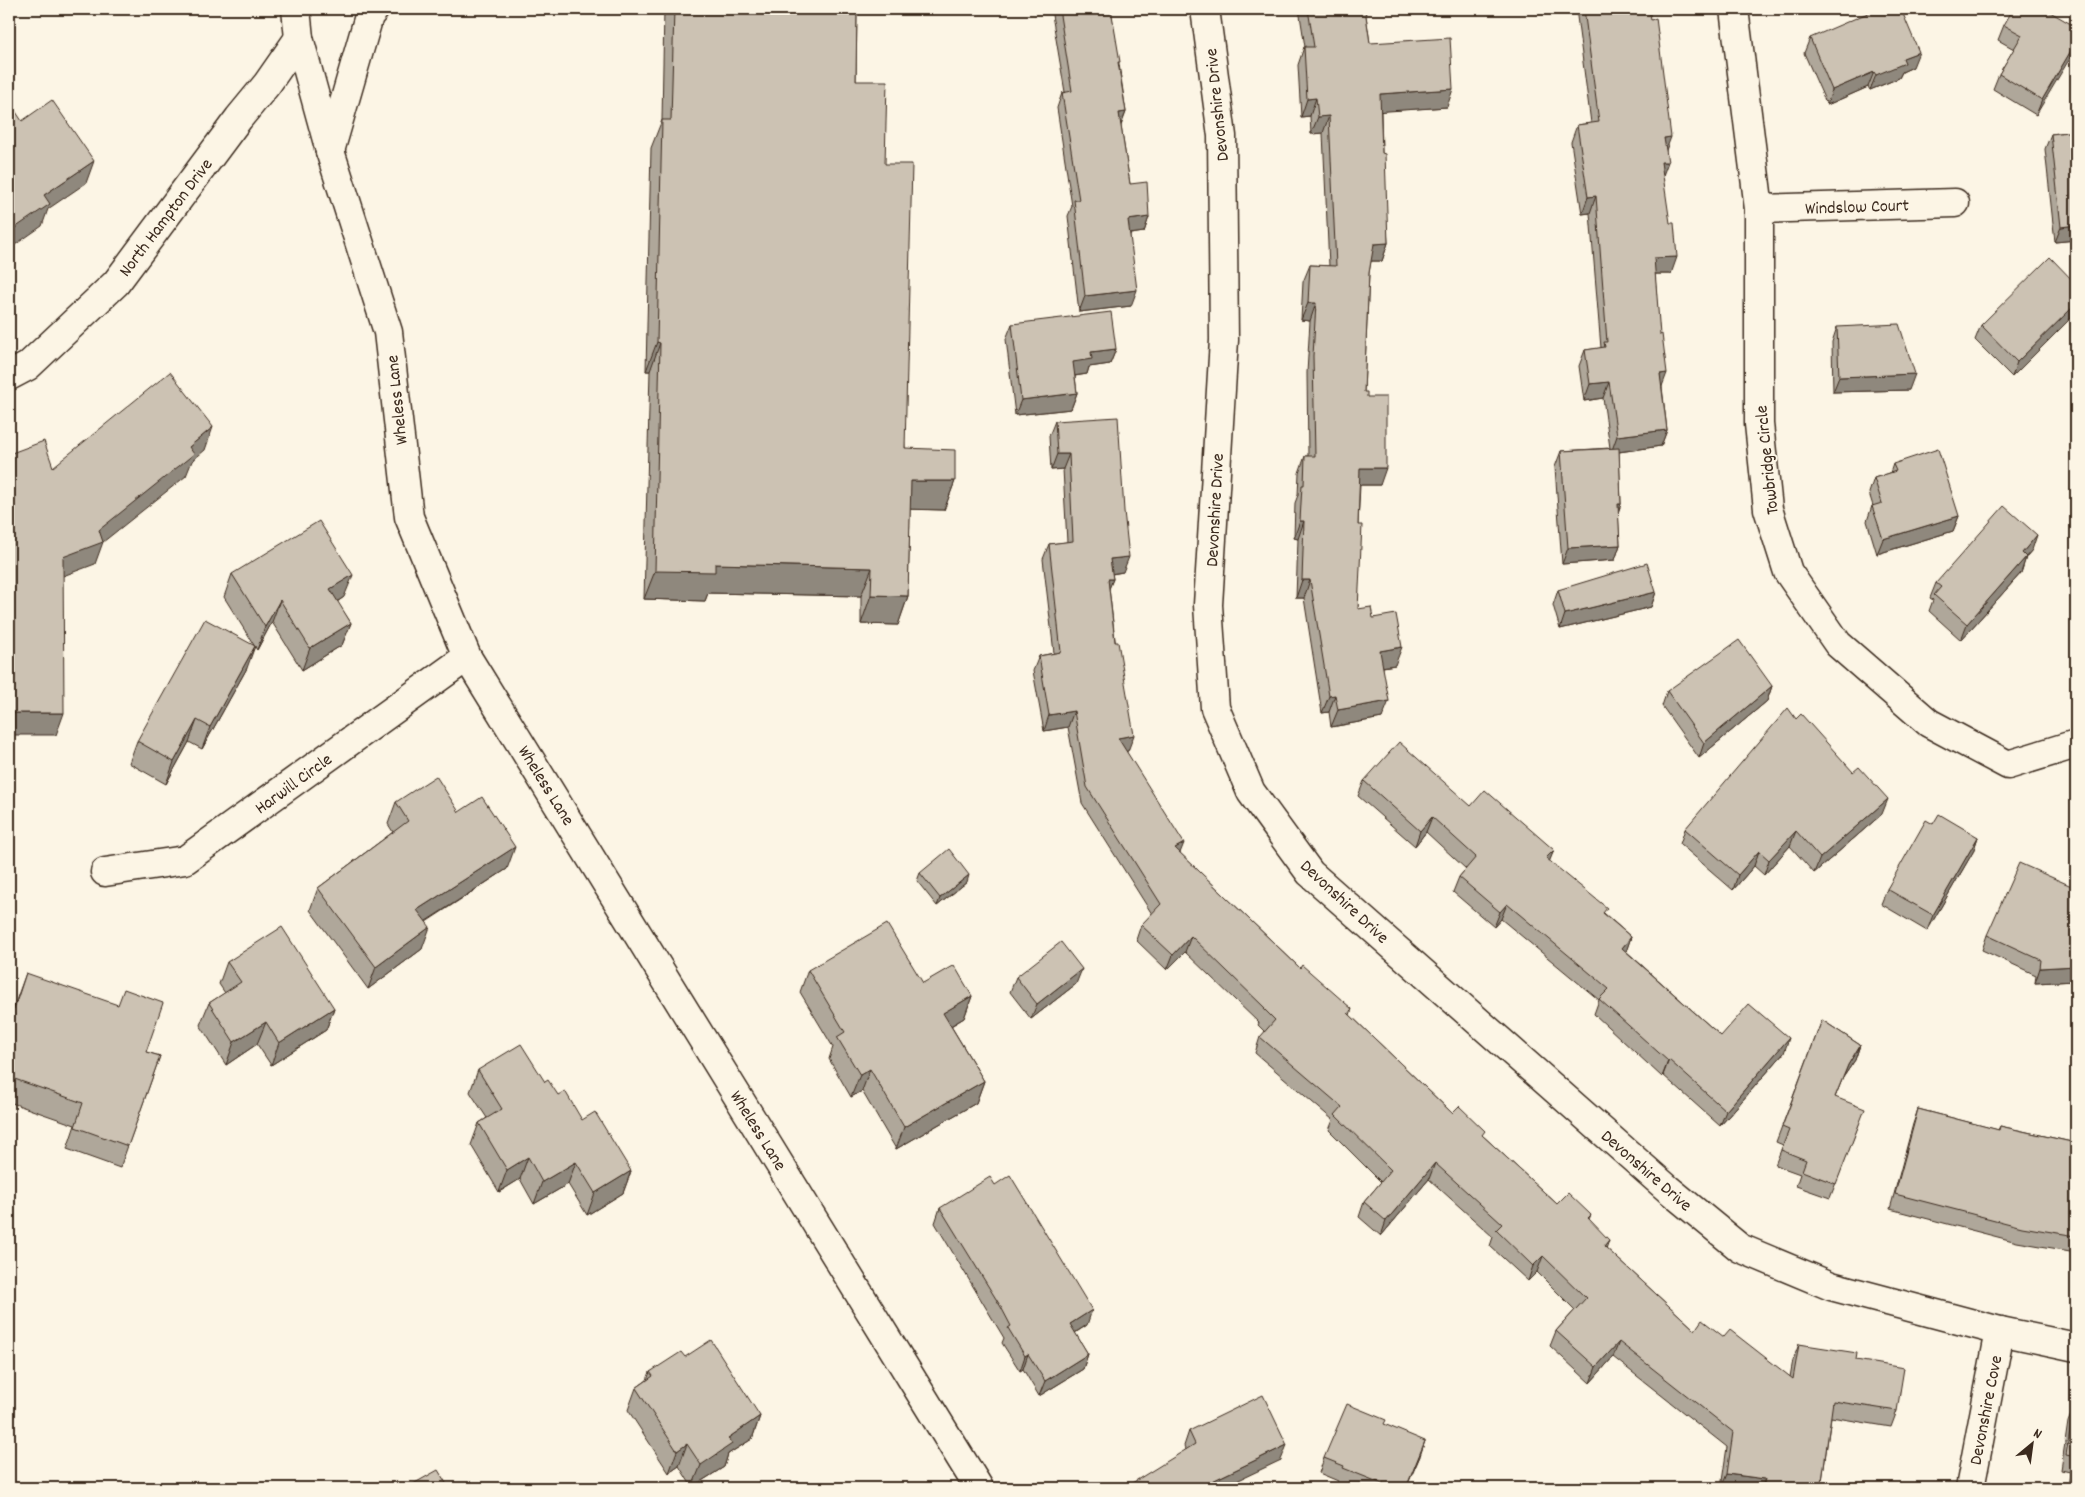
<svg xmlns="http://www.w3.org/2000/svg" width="2085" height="1497" font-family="Dekko,sans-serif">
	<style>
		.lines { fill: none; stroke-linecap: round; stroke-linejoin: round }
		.street-casing { stroke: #3b2a1e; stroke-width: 31 }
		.secondary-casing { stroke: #3b2a1e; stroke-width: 31 }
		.street { stroke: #fcf5e5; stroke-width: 28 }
		.secondary { stroke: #fcf5e5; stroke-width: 28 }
		.wall { fill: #afa79a; stroke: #3b2a1e }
		.shaded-wall { fill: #8f887d; stroke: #3b2a1e }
		.building { fill: #ccc2b3; stroke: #3b2a1e }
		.labels { text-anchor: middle; stroke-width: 4; stroke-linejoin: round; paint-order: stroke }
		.street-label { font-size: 18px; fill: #3b2a1e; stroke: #fcf5e5 }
	</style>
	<rect width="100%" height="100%" fill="#fcf5e5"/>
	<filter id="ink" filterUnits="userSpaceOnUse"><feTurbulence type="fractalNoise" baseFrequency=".02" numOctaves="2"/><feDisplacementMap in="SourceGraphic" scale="10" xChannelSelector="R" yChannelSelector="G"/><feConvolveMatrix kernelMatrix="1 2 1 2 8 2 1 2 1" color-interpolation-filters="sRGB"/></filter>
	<g filter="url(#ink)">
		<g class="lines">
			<defs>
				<g id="street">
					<polyline points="1205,9 1222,136 1224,340 1208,605 1215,708 1251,792 1310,873 1668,1189 1740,1248 1831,1286 2000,1331 2076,1347"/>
					<polyline points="1734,9 1759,209 1759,424 1768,509 1788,572 1838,644 1929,723 2008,765 2076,744"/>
					<polyline points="1759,209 1955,203"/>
					<polyline points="9,376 28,366 116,283 239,118 267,84 299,38"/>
					<polyline points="105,872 185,860 467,657"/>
					<polyline points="1970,1488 2000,1331"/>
				</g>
				<g id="secondary">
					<polyline points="296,9 299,38 330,151 388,332 409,517 467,657 979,1488"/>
					<polyline points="330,151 369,16 375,9"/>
				</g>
			</defs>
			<!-- street casing -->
			<use href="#street" class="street-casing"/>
			<!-- secondary casing -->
			<use href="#secondary" class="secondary-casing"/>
			<!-- street -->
			<use href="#street" class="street"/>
			<!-- secondary -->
			<use href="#secondary" class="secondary"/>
		</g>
		<!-- wall -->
		<g class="wall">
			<polygon points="664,9 857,9 856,81 885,164 905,448 955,481 944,510 910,509 908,596 898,625 861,624 861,596 708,593 705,601 644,599 650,371 646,371 651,148 662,120"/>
			<polygon points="1051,9 1111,9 1126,112 1121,126 1130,184 1149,217 1144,232 1130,234 1131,306 1079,312 1068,216 1072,206 1057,108 1062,93 1065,92"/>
			<polygon points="1299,9 1365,9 1370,43 1447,107 1381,111 1382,153 1388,243 1382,261 1371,261 1369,273 1364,392 1367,397 1380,485 1360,485 1358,525 1358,609 1373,618 1395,665 1383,667 1382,718 1331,727 1329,712 1322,713 1304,598 1296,598 1298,539 1294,538 1295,503 1298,495 1299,473 1305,456 1308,456 1307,373 1310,321 1301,320 1303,282 1310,265 1329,266 1323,133 1311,134 1310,116 1301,117 1298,65 1304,47 1305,47"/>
			<polygon points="1576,9 1649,9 1666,151 1663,175 1671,274 1655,274 1662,387 1667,430 1661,446 1619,452 1621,504 1618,512 1620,545 1615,560 1562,564 1555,467 1561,451 1610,448 1603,398 1584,401 1579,366 1585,350 1601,348 1590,213 1582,214 1571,142 1577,125 1591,123"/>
			<polygon points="2004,25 2076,27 2036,115 1993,89 1999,74 2014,49 1998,40"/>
			<polygon points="1810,38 1913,67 1902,72 1899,78 1870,90 1868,87 1827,105 1804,53"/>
			<polygon points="2076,131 2076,240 2055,242 2045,149 2051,134"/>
			<polygon points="2076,284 2012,377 1975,340 1981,325"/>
			<polygon points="1012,324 1116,349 1110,364 1089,367 1087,374 1075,376 1077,393 1071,409 1015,415 1006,339"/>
			<polygon points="1837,327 1909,390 1833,392 1832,342"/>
			<polygon points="1055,421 1123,572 1112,574 1113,579 1109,588 1128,751 1126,751 1180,853 1300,968 1352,1009 1350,1015 1452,1113 1483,1136 1557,1204 1591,1215 1589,1219 1606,1248 1695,1330 1724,1337 1790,1377 1793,1360 1799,1344 1856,1360 1897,1411 1891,1427 1831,1417 1821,1488 1721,1488 1727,1447 1613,1357 1590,1383 1550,1346 1556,1331 1575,1310 1537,1272 1528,1281 1490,1246 1493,1237 1429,1179 1381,1236 1359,1217 1364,1202 1381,1182 1329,1130 1333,1120 1255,1053 1260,1037 1265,1032 1258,1025 1259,1023 1185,952 1167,970 1136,940 1141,925 1152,914 1082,803 1068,727 1044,731 1033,671 1039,656 1054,653 1043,559 1049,544 1067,542 1063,469 1051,470 1049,436"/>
			<polygon points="1893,464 1959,516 1953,531 1877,554 1867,521 1872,506 1873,506 1869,493 1874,478 1890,473"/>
			<polygon points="2032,550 2026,557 2021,573 1961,640 1929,611 1933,600 1930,598 1936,583"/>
			<polygon points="232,574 344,597 337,602 351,623 342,645 302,670 272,622 257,650 224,597"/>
			<polygon points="1558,590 1656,592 1651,607 1560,629 1553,605"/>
			<polygon points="247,668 202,749 189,742 166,784 129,763 137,741"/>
			<polygon points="1772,686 1767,701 1699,758 1662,706 1667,691"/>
			<polygon points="1796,719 1882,814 1814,873 1790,846 1764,875 1754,866 1733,890 1680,844 1685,829"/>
			<polygon points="1364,781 1471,806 1554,850 1549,861 1605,914 1631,937 1626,951 1721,1036 1784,1053 1720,1126 1663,1075 1662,1077 1594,1014 1599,1000 1501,919 1494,927 1453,892 1459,877 1466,869 1426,832 1415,846 1358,796"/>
			<polygon points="396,802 459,812 507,869 426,922 422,949 368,989 310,910 318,888 393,832 388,824"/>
			<polygon points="1933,824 1978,837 1973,852 1927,931 1881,904 1887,889"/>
			<polygon points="920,873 967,882 937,906 917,881"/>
			<polygon points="2076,888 2076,981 2035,983 2036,975 1982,950 1987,935"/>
			<polygon points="227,962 334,1008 326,1030 271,1065 257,1044 226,1065 200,1025 209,1003 225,993 219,984"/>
			<polygon points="808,970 923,983 972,996 964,1018 951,1026 984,1081 976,1103 896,1149 862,1091 851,1097 829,1059 833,1047 800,992"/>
			<polygon points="26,973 146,1052 160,1056 120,1168 67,1149 75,1125 9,1102 9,1008 13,1009"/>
			<polygon points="1016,977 1076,984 1031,1019 1010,992"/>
			<polygon points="1822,1020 1860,1045 1855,1060 1842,1079 1835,1097 1859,1124 1830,1198 1796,1186 1800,1174 1775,1165 1783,1145 1776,1142"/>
			<polygon points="478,1070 545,1082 631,1171 623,1193 587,1215 568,1184 534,1204 520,1179 499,1192 471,1145 479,1123 487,1118 470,1092"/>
			<polygon points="1918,1109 1998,1130 2000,1126 2076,1143 2076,1252 2017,1242 1890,1209 1913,1124"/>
			<polygon points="940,1208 1087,1325 1075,1333 1088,1354 1083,1369 1039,1396 1023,1369 1020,1371 1002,1343 1004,1338 935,1223"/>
			<polygon points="685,1357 760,1416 752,1439 728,1454 724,1467 692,1487 679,1466 669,1473 628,1410 636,1388 647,1380 650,1372"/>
			<polygon points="2074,1407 2076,1488 2068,1488 2070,1472 2061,1470 2068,1422"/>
			<polygon points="1189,1431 1281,1460 1186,1450 1184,1446"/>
			<polygon points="1420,1456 1406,1488 1350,1488 1337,1483 1338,1481 1319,1473 1324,1458"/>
		</g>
		<!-- shaded-wall -->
		<g class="shaded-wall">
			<polygon points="2076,42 2076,48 2036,115 2042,100"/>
			<polygon points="1919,52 1913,67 1902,72 1899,78 1870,90 1876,75 1903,58"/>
			<polygon points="1874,72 1868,87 1827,105 1832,90"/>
			<polygon points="1453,89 1447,107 1374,112 1380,94"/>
			<polygon points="1316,98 1310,116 1301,117 1307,99"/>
			<polygon points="1126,112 1120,127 1119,113"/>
			<polygon points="1329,116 1323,133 1311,134 1318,117"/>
			<polygon points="1671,137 1665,153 1664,138"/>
			<polygon points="94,161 86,183 48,209 42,226 9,249 9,232 44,195"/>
			<polygon points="1661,162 1668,162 1662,178"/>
			<polygon points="1596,196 1590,213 1582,214 1588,197"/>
			<polygon points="1149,217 1144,232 1123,235 1128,220"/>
			<polygon points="2076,225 2076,240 2055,242 2061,227"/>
			<polygon points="1388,243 1382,261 1367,261 1374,244"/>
			<polygon points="1677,257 1671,274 1648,274 1654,258"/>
			<polygon points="1137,290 1131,306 1079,312 1085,296"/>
			<polygon points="1308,303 1316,303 1310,321 1301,320"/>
			<polygon points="2076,304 2076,313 2012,377 2017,362"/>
			<polygon points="657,342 660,343 650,371 646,371"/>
			<polygon points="1116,349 1110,364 1089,367 1087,374 1067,377 1073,362 1091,352"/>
			<polygon points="1667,373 1661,389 1660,374"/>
			<polygon points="1915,374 1909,390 1833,392 1839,377"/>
			<polygon points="1609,382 1603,398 1584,401 1590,384"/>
			<polygon points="1077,393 1071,409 1015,415 1021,400"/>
			<polygon points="213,427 205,450 192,461 186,476 103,542 95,564 55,579 63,557 189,447"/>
			<polygon points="1667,430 1661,446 1611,453 1617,436"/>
			<polygon points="1057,454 1069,454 1063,469 1051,470"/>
			<polygon points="1360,468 1386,468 1380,485 1354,485"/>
			<polygon points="911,481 955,481 944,510 901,509"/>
			<polygon points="1618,504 1621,504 1616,519"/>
			<polygon points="1959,516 1953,531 1877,554 1883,539"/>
			<polygon points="1300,521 1304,521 1298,539 1294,538"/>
			<polygon points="2037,535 2032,550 2016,568 2022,553"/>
			<polygon points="1620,545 1615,560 1562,564 1568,548"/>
			<polygon points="1129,557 1123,572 1104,575 1110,559"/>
			<polygon points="2026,557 2021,573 1961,640 1967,624"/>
			<polygon points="715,564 872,568 861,596 708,593 705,601 644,599 655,571"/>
			<polygon points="353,575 344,597 322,612 330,589"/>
			<polygon points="1108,579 1113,579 1107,594"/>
			<polygon points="1302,580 1310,580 1304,598 1296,598"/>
			<polygon points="1656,592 1651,607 1560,629 1565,614"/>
			<polygon points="871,595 908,596 898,625 861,624"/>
			<polygon points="280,600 272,622 257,650 265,627"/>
			<polygon points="351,623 342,645 302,670 310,648"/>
			<polygon points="255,646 247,668 202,749 210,727"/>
			<polygon points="1402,647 1395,665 1374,668 1380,651"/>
			<polygon points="1772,686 1767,701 1699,758 1704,743"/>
			<polygon points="1335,695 1329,712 1322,713 1329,696"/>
			<polygon points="1389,701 1382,718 1331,727 1338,710"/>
			<polygon points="1074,711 1068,727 1044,731 1049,715"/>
			<polygon points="9,713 64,713 56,735 9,735"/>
			<polygon points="197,720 189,742 166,784 174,762"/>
			<polygon points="1134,735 1128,751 1112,754 1118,738"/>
			<polygon points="1888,799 1882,814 1814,873 1820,858"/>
			<polygon points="1432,817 1426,832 1415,846 1420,831"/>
			<polygon points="1796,831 1790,846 1764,875 1769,860"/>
			<polygon points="1978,837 1973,852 1927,931 1933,915"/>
			<polygon points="1184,843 1178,858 1175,848"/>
			<polygon points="515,847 507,869 409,932 417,910"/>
			<polygon points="1554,850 1548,865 1546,858"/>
			<polygon points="1759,851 1754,866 1733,890 1738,875"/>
			<polygon points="969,875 967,882 937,906 940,898"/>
			<polygon points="1507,904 1501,919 1494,927 1500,912"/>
			<polygon points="430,927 422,949 368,989 376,967"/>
			<polygon points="1191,936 1185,952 1167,970 1173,955"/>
			<polygon points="1631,937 1626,952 1622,948"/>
			<polygon points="2076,966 2076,981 2035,983 2040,968"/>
			<polygon points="1082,969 1076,984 1031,1019 1037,1004"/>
			<polygon points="972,996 964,1018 935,1035 943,1013"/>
			<polygon points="334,1008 326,1030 271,1065 279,1043"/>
			<polygon points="266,1022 257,1044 226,1065 234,1042"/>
			<polygon points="1789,1038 1784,1053 1720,1126 1726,1111"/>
			<polygon points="1860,1045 1855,1060 1842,1079 1829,1112 1848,1065"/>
			<polygon points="1669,1060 1663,1075 1662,1077 1668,1061"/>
			<polygon points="870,1069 862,1091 851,1097 860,1075"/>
			<polygon points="984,1081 976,1103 896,1149 904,1127"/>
			<polygon points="528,1157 520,1179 499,1192 507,1170"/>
			<polygon points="576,1162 568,1184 534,1204 542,1182"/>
			<polygon points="1435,1163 1429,1179 1381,1236 1386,1221"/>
			<polygon points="631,1171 623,1193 587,1215 595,1193"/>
			<polygon points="1609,1240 1604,1255 1604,1246"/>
			<polygon points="1543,1256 1537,1272 1528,1281 1533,1266"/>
			<polygon points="1092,1310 1087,1325 1065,1339 1070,1324"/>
			<polygon points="1619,1342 1613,1357 1590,1383 1596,1367"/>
			<polygon points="1028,1354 1023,1369 1020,1371 1025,1356"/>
			<polygon points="1088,1354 1083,1369 1039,1396 1045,1381"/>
			<polygon points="760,1416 752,1439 728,1454 724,1467 692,1487 701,1465 728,1438"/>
			<polygon points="1425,1441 1420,1456 1406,1488"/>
			<polygon points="687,1444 679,1466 669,1473 677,1451"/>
			<polygon points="1287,1445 1281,1460 1222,1488 1201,1488 1202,1486"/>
			<polygon points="1727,1474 1765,1479 1761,1488 1721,1488"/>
		</g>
		<!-- building -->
		<g class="building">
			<polygon points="674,9 857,9 856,81 887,81 885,164 912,164 905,448 955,450 955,481 911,481 908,596 871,595 872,568 715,564 715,572 655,571 660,343 657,342 662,120 671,120"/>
			<polygon points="1059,9 1111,9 1120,62 1118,62 1126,112 1119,113 1130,184 1147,182 1149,217 1128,220 1137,290 1085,296 1074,200 1079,200 1062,93 1072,91"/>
			<polygon points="1308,9 1365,9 1370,43 1450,38 1453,89 1380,94 1382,153 1385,154 1388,243 1374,244 1369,273 1364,392 1367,392 1367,397 1386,397 1386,468 1360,468 1358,525 1362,525 1358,609 1371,607 1373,618 1396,614 1402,647 1380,651 1389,701 1338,710 1335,695 1329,696 1310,580 1302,580 1304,521 1300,521 1302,485 1304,485 1305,456 1315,456 1313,356 1316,303 1308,303 1310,265 1336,266 1329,116 1318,117 1316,98 1307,99 1304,47 1314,47"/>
			<polygon points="1584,9 1649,9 1651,20 1656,18 1671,137 1664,138 1668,162 1661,162 1670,223 1674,223 1677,257 1654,258 1660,335 1662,334 1667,373 1660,374 1667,430 1617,436 1609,382 1590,384 1585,350 1605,347 1604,342 1607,342 1596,196 1588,197 1577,125 1599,122"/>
			<polygon points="1877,9 1901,9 1919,52 1903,58 1905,63 1876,75 1874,72 1832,90 1810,38"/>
			<polygon points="2013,9 2045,9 2076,27 2076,42 2042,100 1999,74 2022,35 2004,25"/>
			<polygon points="52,100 94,161 44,195 50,204 9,232 9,112 14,109 22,121"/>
			<polygon points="2076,131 2076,225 2061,227 2051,134"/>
			<polygon points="2050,257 2076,284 2076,304 2017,362 1981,325"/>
			<polygon points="1111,312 1116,349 1091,352 1092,359 1073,362 1077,393 1021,400 1012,324"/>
			<polygon points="1899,324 1915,374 1839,377 1837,327"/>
			<polygon points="170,372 213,427 189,447 194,454 99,530 103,542 63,557 64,713 9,713 9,454 44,441 53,467"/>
			<polygon points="1118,417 1124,511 1129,557 1110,559 1113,579 1108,579 1115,642 1118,642 1134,735 1118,738 1184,843 1175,848 1300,968 1302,965 1352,1009 1348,1013 1452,1113 1459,1106 1485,1131 1482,1135 1557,1204 1568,1193 1591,1215 1588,1218 1609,1240 1604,1246 1695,1330 1702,1320 1724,1337 1730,1330 1793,1379 1799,1344 1857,1353 1856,1360 1904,1368 1897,1411 1833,1401 1821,1488 1763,1488 1765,1479 1727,1474 1733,1432 1619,1342 1596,1367 1556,1331 1586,1298 1543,1256 1533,1266 1496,1230 1502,1224 1435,1163 1386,1221 1364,1202 1391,1170 1335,1115 1342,1107 1260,1037 1275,1020 1264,1009 1265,1008 1191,936 1173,955 1141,925 1161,904 1087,787 1074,711 1049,715 1039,656 1061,652 1049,544 1073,541 1069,454 1057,454 1055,421"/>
			<polygon points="1619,448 1621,504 1618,504 1620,545 1568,548 1561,451"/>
			<polygon points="1938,449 1959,516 1883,539 1872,506 1882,503 1874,478 1896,471 1893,464"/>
			<polygon points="2004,506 2037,535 2022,553 2026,557 1967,624 1934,595 1941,587 1936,583"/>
			<polygon points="319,521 353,575 330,589 351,623 310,648 280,600 265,627 232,574"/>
			<polygon points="1647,563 1656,592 1565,614 1558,590"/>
			<polygon points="205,619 255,646 210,727 197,720 174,762 137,741"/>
			<polygon points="1739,640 1772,686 1704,743 1667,691"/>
			<polygon points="1788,708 1796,719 1801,714 1853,772 1859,767 1888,799 1820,858 1796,831 1769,860 1759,851 1738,875 1685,829"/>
			<polygon points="1399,742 1471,806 1485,790 1554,850 1546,858 1607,908 1603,913 1631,937 1622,948 1721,1036 1749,1004 1789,1038 1726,1111 1669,1060 1668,1061 1599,999 1609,989 1507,904 1500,912 1459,877 1476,857 1432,817 1420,831 1364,781"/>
			<polygon points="436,776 459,812 482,797 515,847 417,910 430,927 376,967 318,888 408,821 396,802"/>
			<polygon points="1939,814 1978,837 1933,915 1887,889 1926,820 1933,824"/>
			<polygon points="949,849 969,875 940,898 920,873"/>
			<polygon points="2019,863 2076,888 2076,966 2040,968 2041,960 1987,935"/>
			<polygon points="887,924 923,983 954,965 972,996 943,1013 984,1081 904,1127 870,1069 860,1075 837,1037 845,1032 808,970"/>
			<polygon points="282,927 334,1008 279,1043 266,1022 234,1042 209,1003 241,982 227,962"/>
			<polygon points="1061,942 1082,969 1037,1004 1016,977"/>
			<polygon points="26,973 118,1005 124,989 163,1003 146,1052 160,1056 128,1146 75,1127 83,1103 9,1077 9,1008 14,1009"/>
			<polygon points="1822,1020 1860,1045 1848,1065 1835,1097 1865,1109 1836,1184 1802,1171 1806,1160 1781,1150 1789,1130 1782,1127"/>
			<polygon points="521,1044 545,1082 548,1080 558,1095 565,1091 582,1120 595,1112 631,1171 595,1193 576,1162 542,1182 528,1157 507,1170 479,1123 502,1109 478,1070"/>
			<polygon points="1918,1109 1999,1130 2000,1126 2076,1143 2076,1236 2022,1227 1895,1194"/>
			<polygon points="1010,1175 1092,1310 1070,1324 1088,1354 1045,1381 1028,1354 1025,1356 1008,1328 1011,1326 1001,1307 940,1208 990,1177 995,1185"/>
			<polygon points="711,1340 760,1416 728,1438 732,1444 701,1465 687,1444 677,1451 636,1388 653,1376 650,1372 681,1352 685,1357"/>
			<polygon points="1263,1395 1287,1445 1202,1486 1204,1488 1124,1488 1195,1444 1189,1431"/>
			<polygon points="1347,1404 1386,1420 1384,1424 1425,1441 1406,1488 1393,1488 1343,1468 1344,1466 1324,1458"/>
			<polygon points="2074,1407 2076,1407 2076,1488 2072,1488 2076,1457 2066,1455"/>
			<polygon points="438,1470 449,1488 406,1488"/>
		</g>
	</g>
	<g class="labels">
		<!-- street labels -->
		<g class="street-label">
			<text transform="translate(1216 105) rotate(-96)" y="6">Devonshire Drive</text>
			<text transform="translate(1857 206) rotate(-2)" y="6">Windslow Court</text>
			<text transform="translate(165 217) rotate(-53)" y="6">North Hampton Drive</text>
			<text transform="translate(396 400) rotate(-96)" y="6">Wheless Lane</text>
			<text transform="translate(1766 460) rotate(-96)" y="6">Towbridge Circle</text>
			<text transform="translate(1214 510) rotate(-87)" y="6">Devonshire Drive</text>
			<text transform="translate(293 783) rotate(-36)" y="6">Harwill Circle</text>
			<text transform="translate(547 785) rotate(58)" y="6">Wheless Lane</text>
			<text transform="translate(1345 901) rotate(43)" y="6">Devonshire Drive</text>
			<text transform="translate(759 1130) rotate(58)" y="6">Wheless Lane</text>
			<text transform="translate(1647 1170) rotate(41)" y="6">Devonshire Drive</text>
			<text transform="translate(1985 1410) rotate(-79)" y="6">Devonshire Cove</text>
		</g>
	</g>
	<!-- margin -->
	<rect width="2085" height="1497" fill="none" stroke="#fcf5e5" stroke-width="30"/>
	<rect x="15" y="15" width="2055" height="1467" fill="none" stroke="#3b2a1e" stroke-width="2" filter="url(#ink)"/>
	<!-- north arrow -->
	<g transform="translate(2032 1444) rotate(29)" stroke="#fcf5e5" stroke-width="4" paint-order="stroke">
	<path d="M0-4L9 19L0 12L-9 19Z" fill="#3b2a1e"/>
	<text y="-8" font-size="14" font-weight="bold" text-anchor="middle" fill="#3b2a1e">N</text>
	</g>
</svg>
